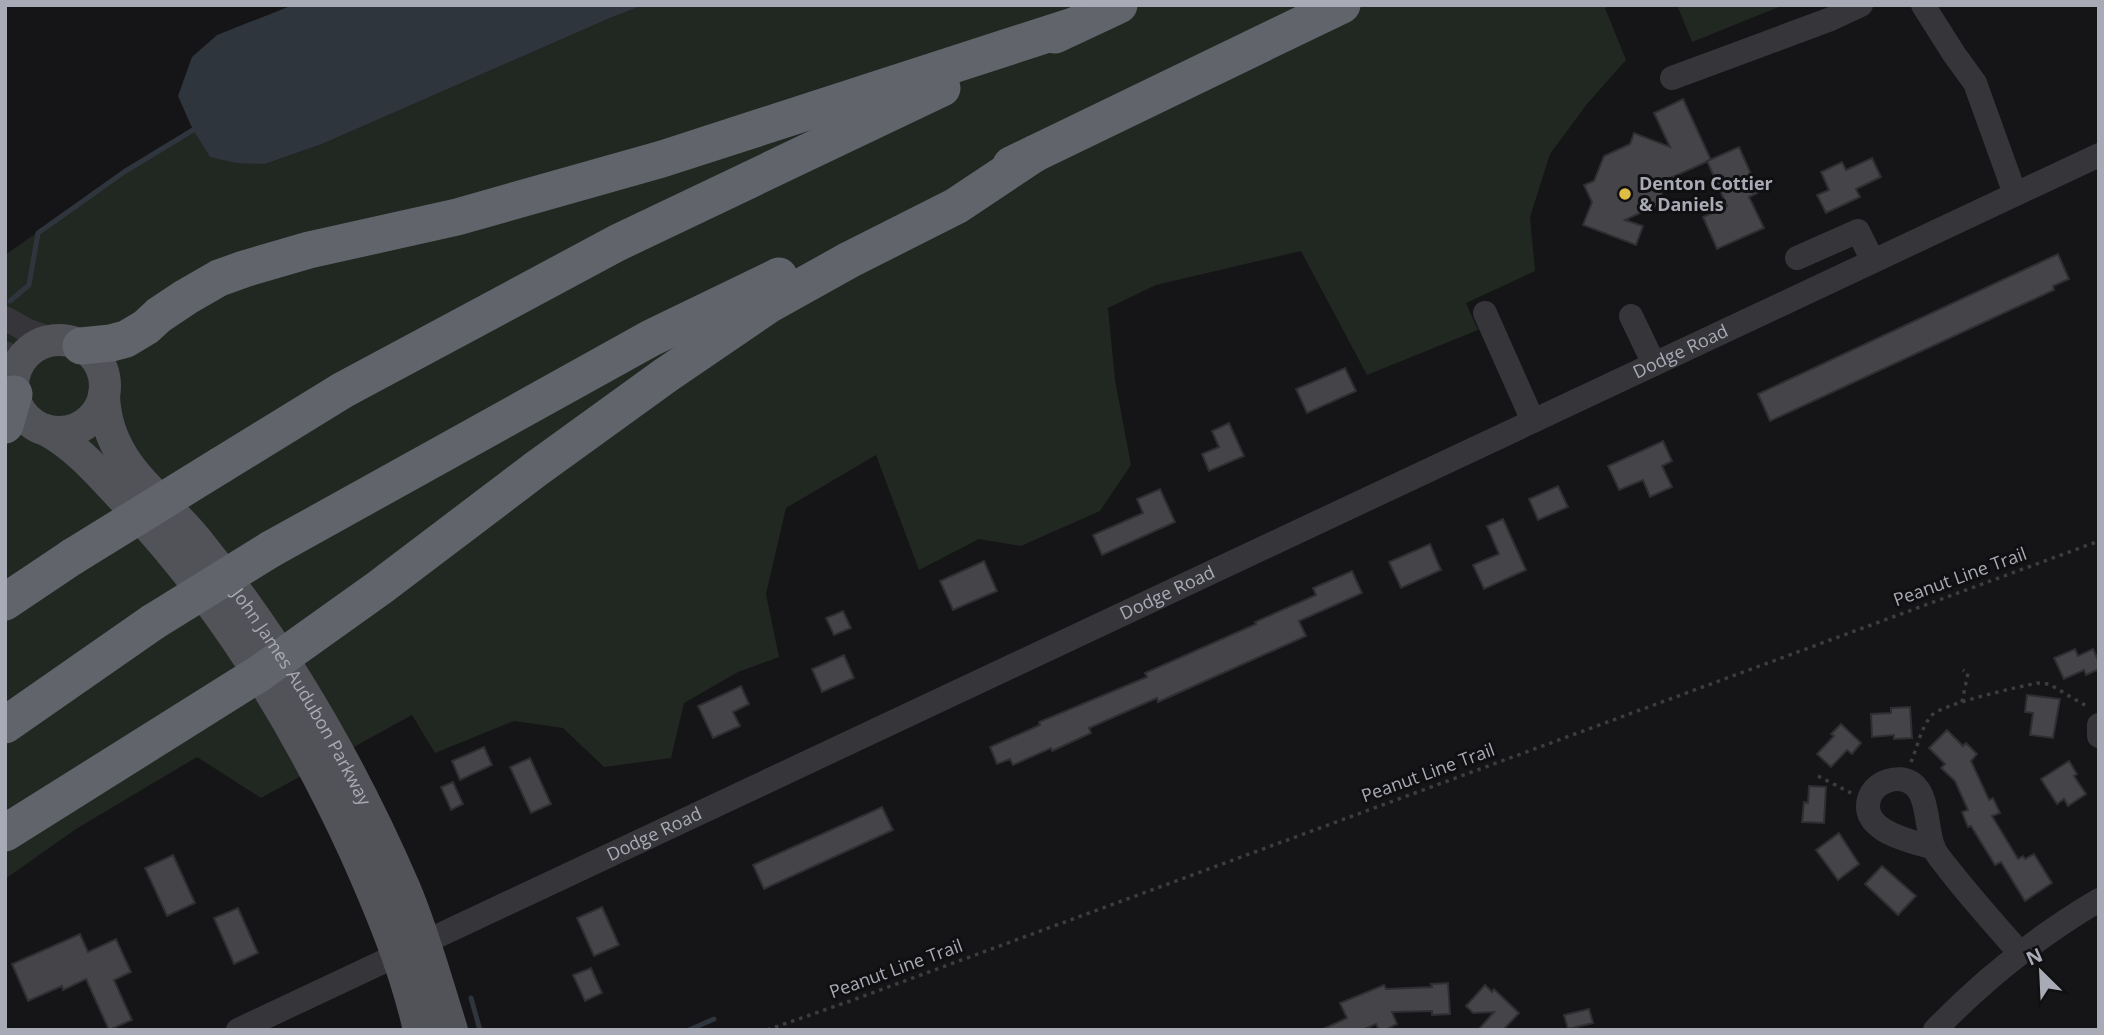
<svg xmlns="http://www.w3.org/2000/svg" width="2104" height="1035" font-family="'Open Sans',sans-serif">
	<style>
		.green { fill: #212822 }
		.water { fill: #2f353d }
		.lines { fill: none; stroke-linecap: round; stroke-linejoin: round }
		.stream { stroke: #2f353d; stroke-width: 5 }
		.building { fill: #444449; stroke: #2f2f32; stroke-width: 2 }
		.path { stroke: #3c3d41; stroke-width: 3.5; stroke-dasharray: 3.5 5; stroke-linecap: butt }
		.minor { stroke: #36363a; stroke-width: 24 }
		.major { stroke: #525359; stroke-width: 32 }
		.highway { stroke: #62646b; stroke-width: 37 }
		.highway-bridge { stroke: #62646b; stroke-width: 37 }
		.poi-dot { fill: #dfbd44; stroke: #100f11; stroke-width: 2.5 }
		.labels { text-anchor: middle; stroke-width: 6; stroke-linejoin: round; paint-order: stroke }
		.poi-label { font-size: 18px; font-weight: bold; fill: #a8aab5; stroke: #100f11; text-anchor: start }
		.street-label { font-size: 18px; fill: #a8aab5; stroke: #100f11 }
	</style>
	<rect width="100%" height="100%" fill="#151416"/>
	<!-- green -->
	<g class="green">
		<polygon points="644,5 1611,5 1605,8 1626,60 1587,104 1550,154 1530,217 1535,271 1466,303 1478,330 1367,375 1301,251 1156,285 1108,308 1115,380 1131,465 1100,511 1021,546 979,539 919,570 876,455 786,508 766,594 779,657 738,672 684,703 671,758 604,767 563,728 514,721 435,753 412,715 261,798 197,757 76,829 5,879 5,255 124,172 193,130 210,157 265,164 322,144 610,18"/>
		<polygon points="1677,5 1784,5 1692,42"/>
	</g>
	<!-- water -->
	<polygon class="water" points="293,5 644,5 610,18 322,144 265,164 236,163 210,157 193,130 178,96 192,57 217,35"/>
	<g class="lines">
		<!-- stream -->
		<g class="stream">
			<polyline points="10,301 29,285 38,233 124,172 193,130"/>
			<polyline points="471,998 480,1030"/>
			<polyline points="689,1030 714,1019"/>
		</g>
	</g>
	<!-- building -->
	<g class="building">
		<polygon points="1683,99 1711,160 1668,179 1657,205 1625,220 1643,226 1636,245 1583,225 1592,202 1584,185 1594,181 1604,156 1630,144 1634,133 1670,147 1654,113"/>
		<polygon points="1739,147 1759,192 1749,197 1764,228 1717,249 1703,217 1727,206 1707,161"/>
		<polygon points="1872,158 1881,177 1856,189 1860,197 1826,213 1817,195 1829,190 1821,172 1842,162 1846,170"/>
		<polygon points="2058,254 2069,279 2053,286 2054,290 1770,421 1758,394"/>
		<polygon points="1345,368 1356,391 1307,413 1296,389"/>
		<polygon points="1229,423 1244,456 1209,471 1202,454 1219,447 1212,431"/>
		<polygon points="1663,441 1672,461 1662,466 1672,487 1650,497 1643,480 1619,490 1608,466"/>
		<polygon points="1558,486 1568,507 1538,520 1529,499"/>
		<polygon points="1160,489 1175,522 1102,555 1093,535 1143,513 1137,499"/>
		<polygon points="1503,519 1526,570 1484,589 1473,565 1499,554 1487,526"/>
		<polygon points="1430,544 1441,570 1401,588 1389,562"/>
		<polygon points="984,561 997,591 953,610 940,581"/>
		<polygon points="1352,571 1362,593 1299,621 1306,636 1158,702 1157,698 1089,728 1091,733 1052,751 1051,748 1013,765 1010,759 997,764 990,747 1040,725 1039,722 1147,677 1145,673 1256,624 1255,622 1316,595 1313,588"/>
		<polygon points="843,611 851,628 834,635 826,618"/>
		<polygon points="2075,649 2078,656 2093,649 2099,662 2099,669 2086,675 2084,670 2064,679 2054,658"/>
		<polygon points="844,655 854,678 822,692 812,669"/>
		<polygon points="741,686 749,704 733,712 740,726 713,738 698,706"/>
		<polygon points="2027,695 2060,699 2053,738 2030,735 2033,713 2025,712"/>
		<polygon points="1910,707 1912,738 1894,739 1894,735 1872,737 1871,714 1891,713 1891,708"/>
		<polygon points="1841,724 1861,743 1852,754 1847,750 1831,767 1817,754 1834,736 1831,734"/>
		<polygon points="1947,730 1963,746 1966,743 1977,754 1971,761 1989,800 1993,798 2000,813 1992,816 2018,859 2023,856 2025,859 2034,854 2052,883 2025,901 2001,862 1995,865 1971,826 1968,827 1962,812 1968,810 1955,781 1941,768 1945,764 1929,748"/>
		<polygon points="484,747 492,765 460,780 452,761"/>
		<polygon points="530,758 551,804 531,813 510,767"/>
		<polygon points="2069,761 2077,774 2074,776 2086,794 2068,806 2064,799 2057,804 2041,779"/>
		<polygon points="453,782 463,804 451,810 441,787"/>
		<polygon points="1809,786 1826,787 1824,823 1802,822 1804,802 1808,803"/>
		<polygon points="882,807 893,830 764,889 753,865"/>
		<polygon points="1839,833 1859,864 1838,880 1816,850"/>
		<polygon points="173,855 195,903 167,916 145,868"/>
		<polygon points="1882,866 1916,896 1898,915 1865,884"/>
		<polygon points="602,907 619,945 594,956 577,918"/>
		<polygon points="238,908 258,953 234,964 214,918"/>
		<polygon points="80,934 88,952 116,939 131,972 114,980 132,1020 109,1030 86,979 63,990 62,986 28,1001 12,964"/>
		<polygon points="591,968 602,993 585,1001 573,975"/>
		<polygon points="1448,983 1450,1014 1432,1015 1432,1011 1392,1012 1397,1024 1385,1030 1379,1030 1376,1024 1362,1030 1321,1030 1347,1018 1340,1003 1384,985 1386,989 1432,987 1431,984"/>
		<polygon points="1485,985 1492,992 1494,989 1519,1013 1503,1030 1478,1030 1494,1012 1473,1013 1466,1006"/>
		<polygon points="1589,1009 1593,1023 1568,1029 1564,1015"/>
	</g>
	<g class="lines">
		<!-- path -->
		<g class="path">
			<polyline points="1962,702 1968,673 1963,670"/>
			<path d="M1911 762C1917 748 1921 728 1931 716 1941 704 2018 687 2037 683L2049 684 2088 707"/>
			<polyline points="1818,776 1851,793"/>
			<polyline points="767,1030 853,1000 2099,541"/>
		</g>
		<!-- minor -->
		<g class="minor">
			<polyline points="1923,5 1954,54 1975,83 2015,194"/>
			<polyline points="1672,78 1831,19 1861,5"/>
			<polyline points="1797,258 1858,231 1873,261"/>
			<polyline points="1485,313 1533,421"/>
			<polyline points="1631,316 1654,364"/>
			<polyline points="5,318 26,330 57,341"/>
			<polyline points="5,353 13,382"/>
			<polyline points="2099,725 2099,736"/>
			<path d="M1934 848C1912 841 1860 832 1869 799 1874 782 1898 773 1913 784 1929 796 1926 831 1934 849 1938 857 1945 864 1950 871 1972 899 1996 926 2020 953"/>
			<path id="s1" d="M238 1030 2099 155"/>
			<path d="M1935 1030C1984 979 2038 936 2099 900"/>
		</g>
		<!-- major -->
		<g class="major">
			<circle cx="59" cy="386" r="46"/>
			<path id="s2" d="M104 395C106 463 157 492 196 539 282 645 351 764 405 889 424 934 437 983 452 1030"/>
			<path d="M46 430C79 448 102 477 128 504 223 605 296 724 354 850 380 908 405 968 419 1030"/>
		</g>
		<!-- highway -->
		<g class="highway">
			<polyline points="1055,35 1119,5"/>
			<polyline points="1011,165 1342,5"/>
			<polyline points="81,346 111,343 126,339 146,327 159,315 186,297 219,278 244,269 309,250 457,217 662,159 1076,25"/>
			<polyline points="5,425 14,394"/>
			<polyline points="221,465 343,390 617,243 942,88"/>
			<polyline points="271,549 651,338 779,276"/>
			<polyline points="5,602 72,557"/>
			<polyline points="5,725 153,622"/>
			<polyline points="5,833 260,673 379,588 536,469 666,375 770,304 849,260 956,206 1034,154"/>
		</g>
		<!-- highway-bridge -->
		<g class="highway-bridge">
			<polyline points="72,557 221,465"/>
			<polyline points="153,622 271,549"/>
		</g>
	</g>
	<!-- markers -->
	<circle class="poi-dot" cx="1625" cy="194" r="7"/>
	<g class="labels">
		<!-- poi labels -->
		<g class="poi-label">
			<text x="1639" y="190">Denton Cottier<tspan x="1639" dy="21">&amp; Daniels</tspan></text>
		</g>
		<!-- street labels -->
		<g class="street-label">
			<text dy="6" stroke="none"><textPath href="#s1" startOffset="1594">Dodge Road</textPath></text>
			<text transform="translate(1960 577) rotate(-20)" y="6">Peanut Line Trail</text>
			<text dy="6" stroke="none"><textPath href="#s1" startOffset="1027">Dodge Road</textPath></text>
			<text dy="6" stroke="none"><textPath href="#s2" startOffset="366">John James Audubon Parkway</textPath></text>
			<text transform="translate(1428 773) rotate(-20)" y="6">Peanut Line Trail</text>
			<text dy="6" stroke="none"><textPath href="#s1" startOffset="460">Dodge Road</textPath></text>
			<text transform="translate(896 969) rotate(-20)" y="6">Peanut Line Trail</text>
		</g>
	</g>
	<!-- border -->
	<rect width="2104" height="1035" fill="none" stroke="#a8aab5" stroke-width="14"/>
	<!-- north arrow -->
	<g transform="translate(2041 972) rotate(336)" stroke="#100f11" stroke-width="5" paint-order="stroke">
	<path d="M0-5L12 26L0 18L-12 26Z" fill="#a8aab5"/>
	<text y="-10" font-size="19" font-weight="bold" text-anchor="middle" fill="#a8aab5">N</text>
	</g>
</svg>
